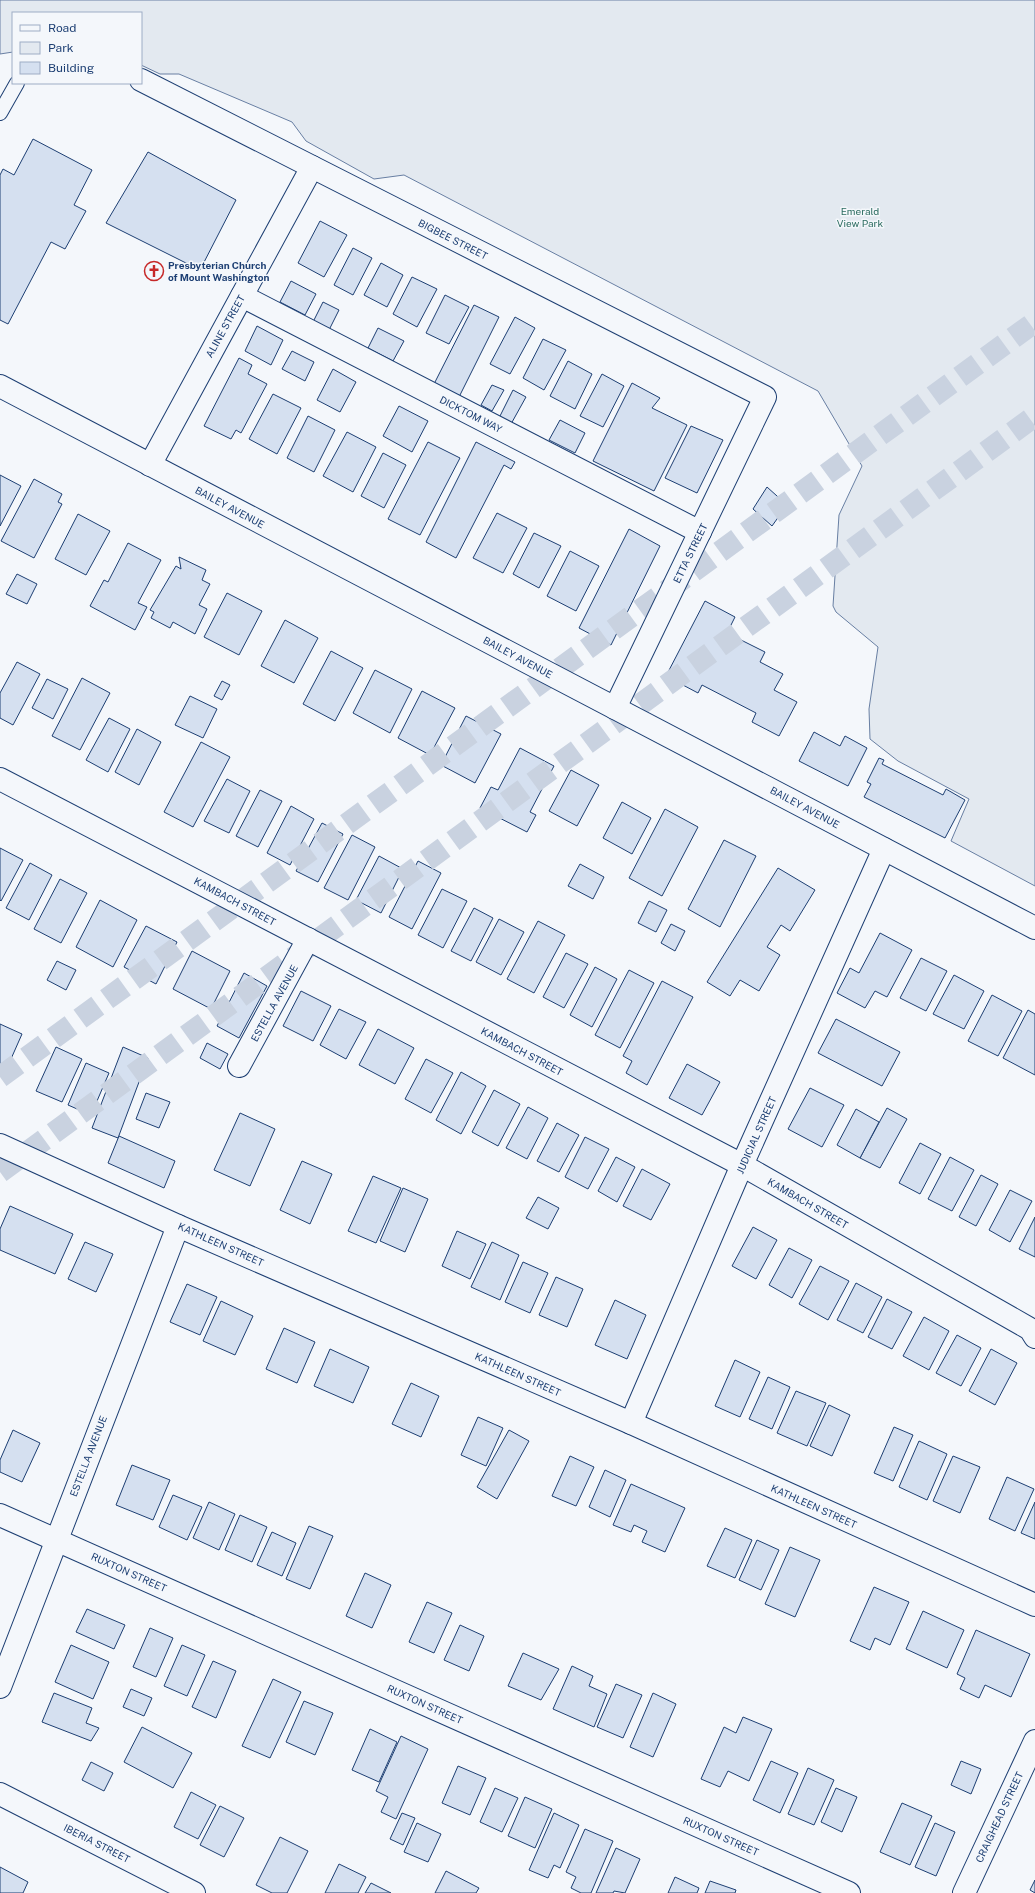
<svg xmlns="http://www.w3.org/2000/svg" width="1035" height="1893" font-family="'Public Sans',sans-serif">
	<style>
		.green { fill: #e3e9f0; stroke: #687fa3 }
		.building { fill: #d5e0f0; stroke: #1d3f73 }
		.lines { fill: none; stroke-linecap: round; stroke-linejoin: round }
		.trunk-tunnel { stroke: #c9d2e0; stroke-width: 22; stroke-dasharray: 22 11; stroke-linecap: butt }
		.service-casing { stroke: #1d3f73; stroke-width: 16 }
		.minor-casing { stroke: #1d3f73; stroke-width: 24 }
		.tertiary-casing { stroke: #1d3f73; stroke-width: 24 }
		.service { stroke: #f4f7fb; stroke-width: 14 }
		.minor { stroke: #f4f7fb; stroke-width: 22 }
		.tertiary { stroke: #f4f7fb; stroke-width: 22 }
		.labels { text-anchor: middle; stroke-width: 3; stroke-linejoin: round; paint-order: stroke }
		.park-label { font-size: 10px; fill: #2c6c60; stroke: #f4f7fb }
		.street-label { font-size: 10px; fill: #1d3f73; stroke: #f4f7fb }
		.poi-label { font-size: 10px; font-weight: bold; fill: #1d3f73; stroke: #f4f7fb; text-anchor: start }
	</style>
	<rect width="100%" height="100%" fill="#f4f7fb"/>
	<!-- green -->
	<polygon class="green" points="0,0 1035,0 1035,886 951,841 969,799 898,761 870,739 869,709 878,647 836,612 833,606 839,515 862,466 818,391 404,175 374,179 306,141 292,122 179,74 160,74 141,65 141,13 13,13 13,52 0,54"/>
	<!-- building -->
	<g class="building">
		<polygon points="33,139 92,170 74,205 86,211 65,249 51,242 8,324 0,320 0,175 3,169 14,175"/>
		<polygon points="148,152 236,200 200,270 106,223"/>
		<polygon points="320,221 347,235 324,277 298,263"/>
		<polygon points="353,248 372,258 353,295 334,285"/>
		<polygon points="381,263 403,275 387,307 364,295"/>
		<polygon points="412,277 437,289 417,327 393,314"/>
		<polygon points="291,281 316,294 305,315 280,302"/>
		<polygon points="445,295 469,307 449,344 426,333"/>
		<polygon points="323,302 339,310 329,330 313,322"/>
		<polygon points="474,305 499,317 458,399 433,386"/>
		<polygon points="515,317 535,328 510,374 490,364"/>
		<polygon points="257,326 283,340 271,365 245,351"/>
		<polygon points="378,328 404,341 393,361 368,348"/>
		<polygon points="543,339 566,350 544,390 523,378"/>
		<polygon points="292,351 314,362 305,381 282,369"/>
		<polygon points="239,358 252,365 248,374 267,384 241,433 236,430 231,439 204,426"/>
		<polygon points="568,361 592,374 575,409 550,396"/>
		<polygon points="333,369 356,382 340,412 317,400"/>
		<polygon points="602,374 624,386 603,427 580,416"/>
		<polygon points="632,383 660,398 652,408 687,425 654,491 593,461"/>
		<polygon points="492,385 504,390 492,411 481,405"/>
		<polygon points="513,390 526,397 511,424 499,418"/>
		<polygon points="273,394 301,408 277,454 249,439"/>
		<polygon points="399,406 428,421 412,452 383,436"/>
		<polygon points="308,416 335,430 314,472 287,458"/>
		<polygon points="560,420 585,433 575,453 549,440"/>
		<polygon points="691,426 723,440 697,493 665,478"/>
		<polygon points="347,432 376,447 353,492 323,476"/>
		<polygon points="428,442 460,458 420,535 388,519"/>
		<polygon points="476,442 515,462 511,469 504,465 456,558 426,542"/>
		<polygon points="383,453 406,465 384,508 361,496"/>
		<polygon points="0,475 21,486 0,526"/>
		<polygon points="34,479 62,494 58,502 62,504 34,558 1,541"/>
		<polygon points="767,487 787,505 772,526 753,509"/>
		<polygon points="497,513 527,528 503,573 473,558"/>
		<polygon points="78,514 110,531 86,575 55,559"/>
		<polygon points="629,529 660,546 611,645 579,628"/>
		<polygon points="534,533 561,546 539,588 513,574"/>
		<polygon points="128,543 161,560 138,603 147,607 135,630 90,606 104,580 108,582"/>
		<polygon points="570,551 599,566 576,611 547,596"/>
		<polygon points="179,557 206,570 202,580 210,584 199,605 207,609 195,634 173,622 170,628 151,618 154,612 150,610 176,566 181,569"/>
		<polygon points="17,574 37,584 27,604 6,594"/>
		<polygon points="227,593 262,611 239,655 204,637"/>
		<polygon points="705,601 735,617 727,633 765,652 760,662 783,674 774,690 797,702 779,736 752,722 756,713 702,685 698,693 666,676"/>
		<polygon points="285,620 318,638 294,683 261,666"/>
		<polygon points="331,651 363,668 335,721 303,704"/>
		<polygon points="17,662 40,674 13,725 0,718 0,693"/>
		<polygon points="375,670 412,689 390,733 353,713"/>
		<polygon points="82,678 110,693 80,750 52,736"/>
		<polygon points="47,679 68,689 53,719 32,708"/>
		<polygon points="222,681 230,685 222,700 214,696"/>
		<polygon points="422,691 455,708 430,755 398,738"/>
		<polygon points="190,696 217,709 203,738 175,725"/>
		<polygon points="466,716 501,734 475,783 441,765"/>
		<polygon points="109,718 130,729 108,772 86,760"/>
		<polygon points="137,729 161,742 139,785 115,772"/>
		<polygon points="814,732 840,746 845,736 867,748 848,786 799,761"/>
		<polygon points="201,742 230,757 193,827 164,812"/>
		<polygon points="520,748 554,766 530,812 536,815 527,832 480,808 491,787 498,790"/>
		<polygon points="879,758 884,760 882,764 943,795 946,789 965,800 945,838 864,797 871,784 867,782"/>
		<polygon points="571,770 599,785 577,826 549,811"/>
		<polygon points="227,779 250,791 229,833 204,821"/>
		<polygon points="260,790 282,801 258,847 236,836"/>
		<polygon points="622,802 651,818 632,854 603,838"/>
		<polygon points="291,806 314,819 290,865 267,853"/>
		<polygon points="665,809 698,827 662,896 629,878"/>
		<polygon points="322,823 343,834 318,882 296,871"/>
		<polygon points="352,835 375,847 348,900 324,888"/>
		<polygon points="724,840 756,856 720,927 688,909"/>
		<polygon points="0,848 23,860 1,901 0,900"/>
		<polygon points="379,856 403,869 381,913 356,900"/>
		<polygon points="418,861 441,873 412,929 389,917"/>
		<polygon points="30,863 52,875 29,920 6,908"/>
		<polygon points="580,864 604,877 593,899 568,886"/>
		<polygon points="778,868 815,890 790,931 781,925 767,947 780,955 759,991 740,980 730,996 707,982"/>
		<polygon points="60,879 87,893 61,943 34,929"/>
		<polygon points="442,889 467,901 443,948 418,935"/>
		<polygon points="100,900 137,920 113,967 76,947"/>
		<polygon points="649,901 667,910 656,932 638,923"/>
		<polygon points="474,908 493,918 471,961 451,951"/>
		<polygon points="499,919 524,932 501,975 476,962"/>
		<polygon points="538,921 565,935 534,993 507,979"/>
		<polygon points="671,924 685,931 675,951 661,943"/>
		<polygon points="146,926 177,942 156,984 124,967"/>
		<polygon points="880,933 912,950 887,997 875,991 865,1008 837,993 850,968 859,973"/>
		<polygon points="192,951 230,971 211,1009 173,989"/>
		<polygon points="566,953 588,964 564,1008 543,997"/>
		<polygon points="921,958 947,971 926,1011 900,998"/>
		<polygon points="57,961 76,970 66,990 47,980"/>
		<polygon points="595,967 617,979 592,1027 570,1015"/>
		<polygon points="629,970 654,983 620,1048 595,1035"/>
		<polygon points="244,973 267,986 239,1038 217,1026"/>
		<polygon points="954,975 984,991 964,1029 933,1014"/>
		<polygon points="662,981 693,997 647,1085 626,1073 632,1061 623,1056"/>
		<polygon points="301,991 331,1006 313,1041 283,1026"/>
		<polygon points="992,995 1022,1011 998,1056 968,1041"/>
		<polygon points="339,1009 366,1022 346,1059 320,1045"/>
		<polygon points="1028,1010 1035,1014 1035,1075 1003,1058"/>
		<polygon points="836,1019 900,1052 882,1086 818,1053"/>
		<polygon points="0,1024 22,1034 3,1077 0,1076"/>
		<polygon points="378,1029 414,1048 395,1084 359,1065"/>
		<polygon points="207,1043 228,1054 220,1069 200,1058"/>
		<polygon points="56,1047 82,1059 62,1102 36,1091"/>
		<polygon points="123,1047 148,1058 118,1138 92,1128"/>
		<polygon points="426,1059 453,1073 431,1113 405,1099"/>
		<polygon points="86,1063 109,1073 91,1115 68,1105"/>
		<polygon points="687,1064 720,1082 702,1115 669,1098"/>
		<polygon points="461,1072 486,1086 461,1134 436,1120"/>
		<polygon points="810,1088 844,1105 822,1147 788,1129"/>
		<polygon points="494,1090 520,1104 498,1146 472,1132"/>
		<polygon points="146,1093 170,1102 159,1128 136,1119"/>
		<polygon points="528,1107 548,1118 527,1159 506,1148"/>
		<polygon points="887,1108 907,1119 880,1168 860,1158"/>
		<polygon points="856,1109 879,1122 860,1158 837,1145"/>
		<polygon points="240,1113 275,1129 250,1186 214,1170"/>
		<polygon points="557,1123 579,1135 559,1172 537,1161"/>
		<polygon points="119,1136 175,1161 164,1188 108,1163"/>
		<polygon points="585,1137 609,1149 588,1189 565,1177"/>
		<polygon points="920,1143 941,1154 920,1194 899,1183"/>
		<polygon points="616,1157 635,1167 617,1202 598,1191"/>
		<polygon points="950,1157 974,1170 952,1211 928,1199"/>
		<polygon points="302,1161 332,1174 310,1224 280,1210"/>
		<polygon points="642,1169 670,1184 651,1220 623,1206"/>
		<polygon points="981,1175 998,1184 976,1226 959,1217"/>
		<polygon points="373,1176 401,1188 376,1243 348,1231"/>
		<polygon points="403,1188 428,1199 405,1252 380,1241"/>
		<polygon points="1010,1190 1032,1201 1010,1242 989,1230"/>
		<polygon points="538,1197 559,1208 548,1229 526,1218"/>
		<polygon points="10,1206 73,1234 55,1274 0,1250 0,1229"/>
		<polygon points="1035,1217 1035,1257 1019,1249"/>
		<polygon points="753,1227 777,1240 756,1279 732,1266"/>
		<polygon points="457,1231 486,1244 470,1279 442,1266"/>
		<polygon points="85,1242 113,1254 96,1292 68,1279"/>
		<polygon points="492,1242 519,1255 500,1300 471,1287"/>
		<polygon points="789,1248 812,1260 792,1298 769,1285"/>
		<polygon points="523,1262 548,1273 530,1313 505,1302"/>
		<polygon points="820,1266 849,1281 828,1320 799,1304"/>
		<polygon points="556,1277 583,1289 567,1327 539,1315"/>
		<polygon points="856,1283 882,1297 863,1333 837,1320"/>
		<polygon points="187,1284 217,1297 200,1335 170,1322"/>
		<polygon points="887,1299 912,1312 892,1349 868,1337"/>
		<polygon points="615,1300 646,1315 627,1359 595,1345"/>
		<polygon points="221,1301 253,1316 235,1355 203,1341"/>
		<polygon points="924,1317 949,1331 929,1370 903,1356"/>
		<polygon points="284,1328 315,1342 297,1383 266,1369"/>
		<polygon points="957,1335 981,1348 961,1386 936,1373"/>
		<polygon points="330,1349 369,1367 353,1403 314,1386"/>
		<polygon points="991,1349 1017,1363 995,1405 969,1391"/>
		<polygon points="735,1360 760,1372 740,1417 715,1406"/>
		<polygon points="768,1377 790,1387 772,1429 749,1419"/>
		<polygon points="411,1383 439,1396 421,1437 392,1424"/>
		<polygon points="796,1391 826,1403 807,1446 777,1433"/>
		<polygon points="829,1405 850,1415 832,1456 810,1446"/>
		<polygon points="478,1417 503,1428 486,1466 461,1455"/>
		<polygon points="894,1427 913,1435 893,1481 874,1473"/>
		<polygon points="13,1430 40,1443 22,1482 0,1472 0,1460"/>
		<polygon points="509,1430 529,1441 497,1499 477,1487"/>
		<polygon points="919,1441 947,1454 927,1500 899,1487"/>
		<polygon points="570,1456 594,1467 576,1506 552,1496"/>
		<polygon points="953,1456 980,1467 960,1513 933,1501"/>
		<polygon points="132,1465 170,1480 153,1520 116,1505"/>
		<polygon points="605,1470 626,1480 610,1517 589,1507"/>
		<polygon points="1007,1477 1034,1489 1015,1531 989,1519"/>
		<polygon points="631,1484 685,1508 665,1552 642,1542 647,1531 634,1525 631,1532 613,1525"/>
		<polygon points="173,1495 202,1507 187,1540 159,1527"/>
		<polygon points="209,1502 235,1514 219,1550 193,1538"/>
		<polygon points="1035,1502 1035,1539 1021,1533"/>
		<polygon points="240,1515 267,1527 252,1562 225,1550"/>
		<polygon points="309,1526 333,1536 310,1589 286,1579"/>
		<polygon points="725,1528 752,1540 735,1578 707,1566"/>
		<polygon points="272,1532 296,1543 282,1576 257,1565"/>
		<polygon points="757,1540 779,1550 761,1590 739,1580"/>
		<polygon points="790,1547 820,1560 795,1617 765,1604"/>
		<polygon points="365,1573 391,1585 372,1628 346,1616"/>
		<polygon points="874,1587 909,1602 890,1645 875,1638 870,1650 850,1641"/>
		<polygon points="427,1602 452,1613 434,1653 409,1642"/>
		<polygon points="87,1609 125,1625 114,1649 76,1632"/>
		<polygon points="923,1611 964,1630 947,1668 906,1649"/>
		<polygon points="460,1625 484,1636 469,1671 444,1660"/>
		<polygon points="150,1628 173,1638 156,1677 133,1667"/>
		<polygon points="976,1630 1030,1654 1011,1697 985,1685 979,1698 960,1689 965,1678 957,1674"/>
		<polygon points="71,1645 109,1662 93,1699 55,1682"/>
		<polygon points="182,1645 205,1655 187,1696 164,1686"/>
		<polygon points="523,1653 559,1669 541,1700 508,1686"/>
		<polygon points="213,1661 236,1671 216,1718 192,1707"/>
		<polygon points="572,1666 593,1676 589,1686 607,1694 594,1727 553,1709"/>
		<polygon points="273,1679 301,1692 270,1758 242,1746"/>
		<polygon points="616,1684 642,1695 623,1738 597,1727"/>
		<polygon points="131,1689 152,1698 144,1716 123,1707"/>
		<polygon points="54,1693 92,1708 86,1723 99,1728 91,1741 42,1722"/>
		<polygon points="653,1693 676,1704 653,1757 630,1747"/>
		<polygon points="304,1701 333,1713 315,1755 286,1742"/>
		<polygon points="743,1717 772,1729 749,1781 728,1771 720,1787 701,1779 724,1727 736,1733"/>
		<polygon points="142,1727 192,1753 173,1788 124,1762"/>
		<polygon points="370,1729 397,1742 379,1782 352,1770"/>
		<polygon points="401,1736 428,1749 396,1819 381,1812 388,1797 376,1791"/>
		<polygon points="771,1761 798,1773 780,1813 753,1800"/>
		<polygon points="961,1761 981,1769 971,1794 951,1785"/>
		<polygon points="91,1762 113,1773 104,1791 82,1780"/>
		<polygon points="458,1766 486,1778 470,1815 442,1803"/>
		<polygon points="808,1768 834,1780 814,1825 788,1814"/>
		<polygon points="495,1788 518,1798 502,1832 480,1822"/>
		<polygon points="836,1788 857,1797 842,1832 821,1822"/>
		<polygon points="191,1792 216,1805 198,1839 174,1827"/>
		<polygon points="525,1797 552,1809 535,1848 508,1836"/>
		<polygon points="902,1803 932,1816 910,1865 880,1852"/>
		<polygon points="220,1806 244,1818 224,1857 200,1845"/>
		<polygon points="402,1813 415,1818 403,1845 390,1839"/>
		<polygon points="554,1813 579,1825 560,1868 554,1865 548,1878 529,1870"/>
		<polygon points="417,1823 441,1834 428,1862 404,1852"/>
		<polygon points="935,1823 955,1832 936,1876 915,1867"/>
		<polygon points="585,1829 613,1841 591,1893 581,1893 571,1888 576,1877 566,1872"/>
		<polygon points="280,1837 308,1851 287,1893 272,1893 256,1885"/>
		<polygon points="616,1848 640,1859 625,1893 614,1891 613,1893 596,1893"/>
		<polygon points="339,1864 366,1877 358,1893 325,1893"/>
		<polygon points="0,1867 28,1882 23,1893 0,1893"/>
		<polygon points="446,1871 479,1888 476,1893 435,1893"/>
		<polygon points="675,1877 699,1888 697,1893 668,1893"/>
		<polygon points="1035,1880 1035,1893 1030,1890"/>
		<polygon points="710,1881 736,1890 735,1893 705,1893"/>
		<polygon points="371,1883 391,1893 365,1893"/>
	</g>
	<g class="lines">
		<!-- trunk-tunnel -->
		<g class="trunk-tunnel">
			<polyline points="0,1077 1035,322"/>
			<polyline points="0,1172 1035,416"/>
		</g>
		<defs>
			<polyline id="service" points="0,113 17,83"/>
			<g id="minor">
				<polyline points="141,80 765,397 615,708"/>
				<polyline points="242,296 700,532"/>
				<polyline points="150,465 312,167"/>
				<polyline points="0,779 742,1165 1030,1329 1035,1337"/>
				<polyline points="239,1066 308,939"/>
				<polyline points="0,1145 178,1226 631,1423 1035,1605"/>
				<polyline points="631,1423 742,1165 884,849"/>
				<polyline points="0,1515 849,1893"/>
				<polyline points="0,1687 178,1226"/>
				<polyline points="0,1794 194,1893"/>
				<polyline points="964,1893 1035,1741"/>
			</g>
			<polyline id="tertiary" points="0,386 1035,928"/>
		</defs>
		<!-- service casing -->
		<use href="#service" class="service-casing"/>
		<!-- minor casing -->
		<use href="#minor" class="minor-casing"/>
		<!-- tertiary casing -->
		<use href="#tertiary" class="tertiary-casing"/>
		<!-- service -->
		<use href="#service" class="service"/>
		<!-- minor -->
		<use href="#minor" class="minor"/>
		<!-- tertiary -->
		<use href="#tertiary" class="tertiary"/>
	</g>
	<!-- icons -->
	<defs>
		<symbol id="church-ring" viewBox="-11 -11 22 22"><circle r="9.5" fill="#f4f7fb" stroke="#c62828" stroke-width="1.5"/><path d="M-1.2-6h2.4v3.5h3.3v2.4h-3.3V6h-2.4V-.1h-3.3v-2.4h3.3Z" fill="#c62828"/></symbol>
	</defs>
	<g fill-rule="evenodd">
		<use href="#church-ring" x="143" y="260" width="22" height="22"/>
	</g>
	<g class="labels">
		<!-- park labels -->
		<g class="park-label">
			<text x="860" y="215">Emerald<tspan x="860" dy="12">View Park</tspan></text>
		</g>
		<!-- street labels -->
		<g class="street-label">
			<text transform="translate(453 239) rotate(27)" y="4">BIGBEE STREET</text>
			<text transform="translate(225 326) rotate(-61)" y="4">ALINE STREET</text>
			<text transform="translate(471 414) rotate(27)" y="4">DICKTOM WAY</text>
			<text transform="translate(230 507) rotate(28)" y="4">BAILEY AVENUE</text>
			<text transform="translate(690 553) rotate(-64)" y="4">ETTA STREET</text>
			<text transform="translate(518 657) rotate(28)" y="4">BAILEY AVENUE</text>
			<text transform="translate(805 807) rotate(28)" y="4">BAILEY AVENUE</text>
			<text transform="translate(235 901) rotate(28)" y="4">KAMBACH STREET</text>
			<text transform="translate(274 1003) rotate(-61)" y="4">ESTELLA AVENUE</text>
			<text transform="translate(522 1051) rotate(28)" y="4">KAMBACH STREET</text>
			<text transform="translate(756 1135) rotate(-66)" y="4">JUDICIAL STREET</text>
			<text transform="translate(808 1203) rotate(30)" y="4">KAMBACH STREET</text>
			<text transform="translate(221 1244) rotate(24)" y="4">KATHLEEN STREET</text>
			<text transform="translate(518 1374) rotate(24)" y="4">KATHLEEN STREET</text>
			<text transform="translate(88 1456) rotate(-69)" y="4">ESTELLA AVENUE</text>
			<text transform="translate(814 1506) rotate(24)" y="4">KATHLEEN STREET</text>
			<text transform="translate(129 1572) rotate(24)" y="4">RUXTON STREET</text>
			<text transform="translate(425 1704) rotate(24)" y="4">RUXTON STREET</text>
			<text transform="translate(999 1817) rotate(-65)" y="4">CRAIGHEAD STREET</text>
			<text transform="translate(721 1836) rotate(24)" y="4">RUXTON STREET</text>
			<text transform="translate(97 1843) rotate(27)" y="4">IBERIA STREET</text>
		</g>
		<!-- poi labels -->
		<g class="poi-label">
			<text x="168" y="269">Presbyterian Church<tspan x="168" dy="12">of Mount Washington</tspan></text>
		</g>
	</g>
	<!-- legend -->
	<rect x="12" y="12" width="130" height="72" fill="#f4f7fb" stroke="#9eadc5"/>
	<rect x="20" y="25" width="20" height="6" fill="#f4f7fb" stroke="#9eadc5"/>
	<text x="48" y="32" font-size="12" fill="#1d3f73">Road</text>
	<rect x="20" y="42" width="20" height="12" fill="#e3e9f0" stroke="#9eadc5"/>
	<text x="48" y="52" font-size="12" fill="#1d3f73">Park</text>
	<rect x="20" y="62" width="20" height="12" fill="#d5e0f0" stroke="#9eadc5"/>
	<text x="48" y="72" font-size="12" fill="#1d3f73">Building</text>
</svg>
